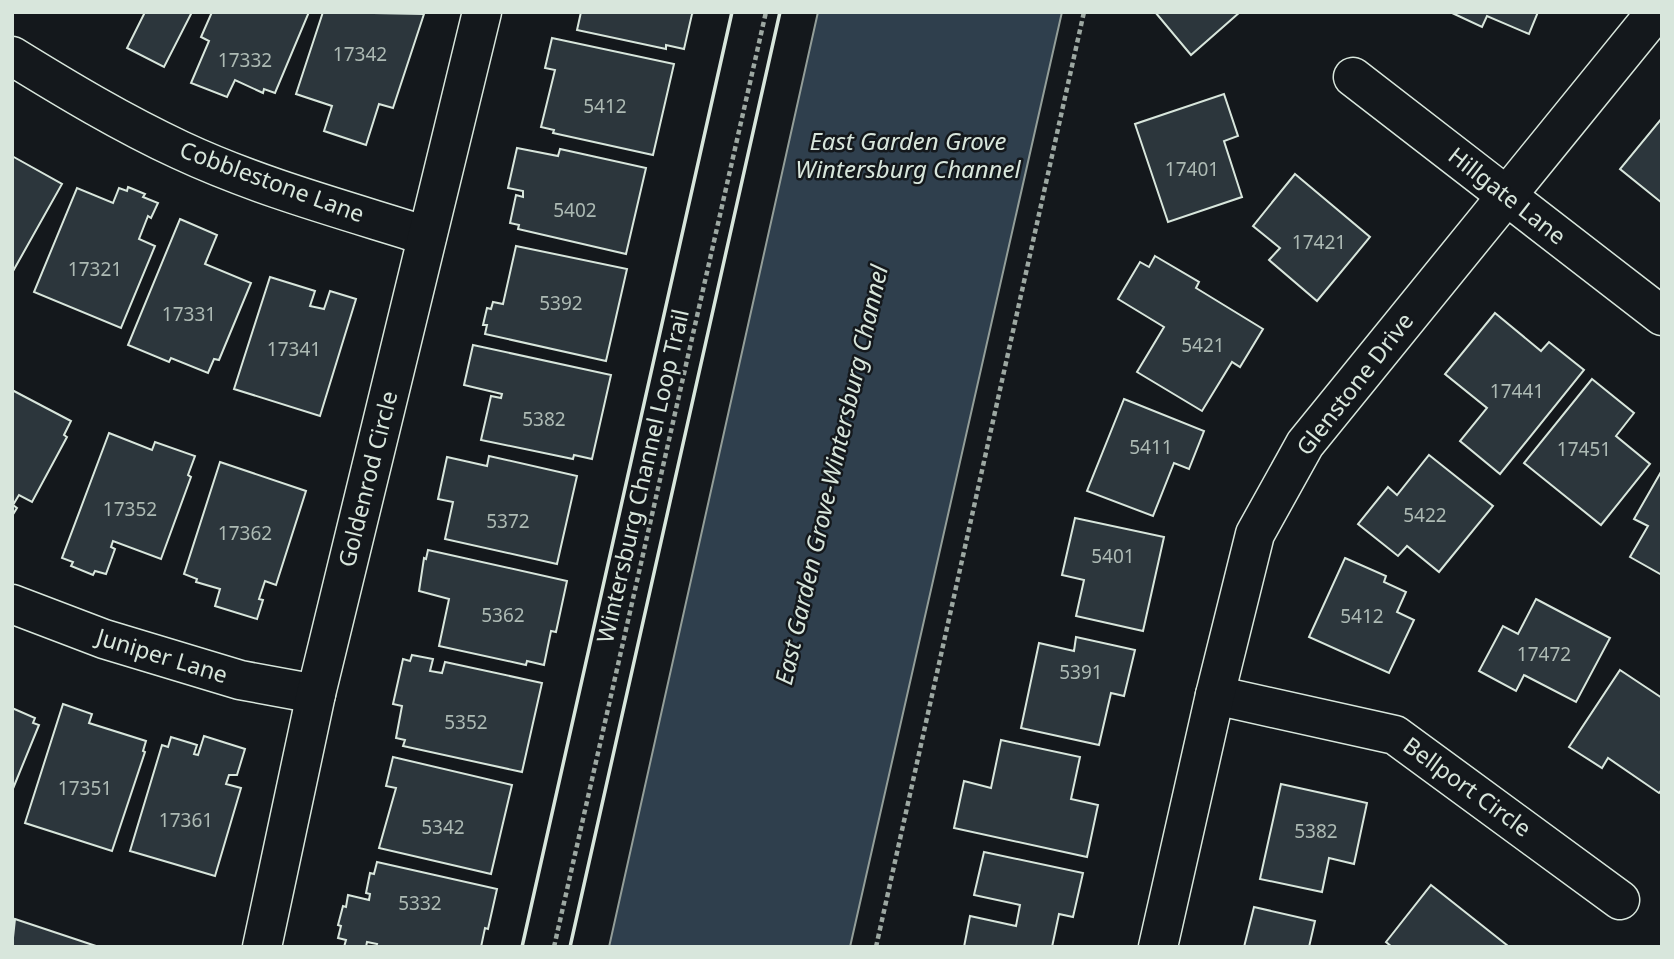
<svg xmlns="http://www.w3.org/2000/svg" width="1674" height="959" font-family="'Noto Sans',sans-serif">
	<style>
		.water { fill: #2f3f4d; stroke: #939e99; stroke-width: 2 }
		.building { fill: #2c363c; stroke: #d8e6dc; stroke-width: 2 }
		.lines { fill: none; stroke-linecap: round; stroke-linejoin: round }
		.street-casing { stroke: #d8e6dc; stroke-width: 41 }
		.path { stroke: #9da8a2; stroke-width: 4.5; stroke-dasharray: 5 3.5; stroke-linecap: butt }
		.street { stroke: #14181c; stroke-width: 38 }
		.wall { stroke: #d8e6dc; stroke-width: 3.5 }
		.labels { text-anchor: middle; stroke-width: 5; stroke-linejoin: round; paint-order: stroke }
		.number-label { font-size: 19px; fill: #adbab4 }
		.street-label { font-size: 23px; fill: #d8e6dc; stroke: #14181c }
		.water-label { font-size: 24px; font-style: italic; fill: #d8e6dc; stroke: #14181c }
	</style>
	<rect width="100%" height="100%" fill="#14181c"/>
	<!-- water -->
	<polygon class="water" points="818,12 1062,12 850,947 609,947"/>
	<!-- building -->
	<g class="building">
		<polygon points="145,12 192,12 164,67 127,48"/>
		<polygon points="212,12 309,12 275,93 264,89 263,93 235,80 227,97 191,83 209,41 201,37"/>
		<polygon points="323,12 424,14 393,108 379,104 366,145 324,131 332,106 296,94"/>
		<polygon points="581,12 695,12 692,14 684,49 666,45 666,49 577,30"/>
		<polygon points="1155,12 1240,12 1191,55"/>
		<polygon points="1450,12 1538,12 1529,34 1487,16 1482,27"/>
		<polygon points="552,38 674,64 653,155 553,133 554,130 541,127 555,70 545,68"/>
		<polygon points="1224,94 1238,136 1224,141 1242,197 1168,222 1135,124"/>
		<polygon points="1662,118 1662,203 1620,169"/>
		<polygon points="517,148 558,156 560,149 646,168 626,254 518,229 519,225 510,223 516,195 523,197 523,191 508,188"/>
		<polygon points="12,156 62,184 12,273"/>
		<polygon points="1295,174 1370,237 1317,301 1269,260 1280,248 1253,226"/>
		<polygon points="128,187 145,194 143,197 158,203 151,218 148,216 139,239 155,246 121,328 34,292 77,188 113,203 119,188 127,191"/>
		<polygon points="180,219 217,235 205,264 251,283 219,360 214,359 208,373 171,358 169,362 128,345"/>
		<polygon points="516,246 627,269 606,361 485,334 487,325 483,325 487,308 491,309 493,302 503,304"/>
		<polygon points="1155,256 1199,282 1196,288 1263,329 1240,367 1232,362 1202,411 1137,372 1164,327 1118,299 1140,262 1149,267"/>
		<polygon points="270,277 315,291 310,306 324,309 330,291 356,299 320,416 234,389"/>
		<polygon points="1495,313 1541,351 1549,342 1584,370 1500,474 1460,441 1487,408 1445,374"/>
		<polygon points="473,345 611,375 592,459 574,455 573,459 481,440 491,396 501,398 502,394 464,385"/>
		<polygon points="1592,379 1634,413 1616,436 1650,464 1601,525 1524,463"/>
		<polygon points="12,390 71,421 64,435 67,437 32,502 19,495 13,505 17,508 12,516"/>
		<polygon points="1124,399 1204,431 1189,469 1174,463 1153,516 1087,491"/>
		<polygon points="109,433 152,450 155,442 195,456 188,475 191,477 161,559 113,541 111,547 115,549 106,574 95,571 93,575 71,566 73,562 62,558"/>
		<polygon points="1429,455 1493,506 1439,572 1407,546 1398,556 1358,524 1388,487 1397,495"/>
		<polygon points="489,456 577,476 557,564 445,539 453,502 438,499 447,457 487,466"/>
		<polygon points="220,462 306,491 276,585 265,581 259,599 263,600 257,619 215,606 220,589 196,582 197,579 184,574"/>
		<polygon points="1661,472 1662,473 1662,575 1630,557 1648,526 1634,519"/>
		<polygon points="1075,518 1164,537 1143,631 1076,616 1084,580 1062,575"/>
		<polygon points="428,550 567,581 556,632 551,631 544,665 527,661 526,665 439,646 449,599 419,591 424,558 426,559"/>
		<polygon points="1345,558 1386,576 1384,582 1406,592 1397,612 1414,620 1389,673 1309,637"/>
		<polygon points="1536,599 1610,638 1576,702 1524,675 1516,691 1479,671 1503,626 1518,634"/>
		<polygon points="1076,637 1135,650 1124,696 1111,693 1099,745 1021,728 1039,643 1074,651"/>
		<polygon points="412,655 433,659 430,671 442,673 445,662 542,683 522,772 403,746 405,740 396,738 402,706 393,704 403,659 410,661"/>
		<polygon points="1620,670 1662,698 1662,789 1659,793 1608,758 1602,768 1569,747"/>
		<polygon points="63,704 92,714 89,723 146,741 143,751 145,752 112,851 25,823"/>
		<polygon points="12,708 35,718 33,723 39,725 12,791"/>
		<polygon points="204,736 245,749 237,775 229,775 226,784 241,788 215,876 130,851 162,745 168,747 171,737 197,745 194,754 198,755"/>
		<polygon points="1001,740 1080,757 1071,799 1098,805 1087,857 954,828 964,781 991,788"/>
		<polygon points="393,757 512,785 491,874 379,848 396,788 386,786"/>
		<polygon points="1281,784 1367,803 1354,864 1329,858 1322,892 1260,879"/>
		<polygon points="984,852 1083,873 1073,917 1059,914 1052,947 964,947 970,916 1016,926 1020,905 974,895"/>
		<polygon points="377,862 497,889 488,929 485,928 481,947 376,947 377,944 367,942 366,947 344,947 346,940 338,938 341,926 338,925 343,906 346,907 348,895 369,900 370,894 366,893 370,873 374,874"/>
		<polygon points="1431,885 1508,946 1508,947 1392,947 1386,942"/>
		<polygon points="1254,907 1315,921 1309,947 1244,947"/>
		<polygon points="15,919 99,947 12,947"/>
	</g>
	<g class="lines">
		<defs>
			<g id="street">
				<path d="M12 56C67 90 122 123 180 150 259 187 345 210 427 236"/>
				<polyline points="1353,77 1662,316"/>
				<polyline points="12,604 104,639 240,680 316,694"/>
				<polyline points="1215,695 1395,735 1620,900"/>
				<polyline points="262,947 316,694 482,12"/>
				<polyline points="1158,947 1215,695 1255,534 1305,444 1656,12"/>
			</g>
		</defs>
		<!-- street casing -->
		<use href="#street" class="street-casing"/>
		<!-- path -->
		<g class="path">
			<polyline points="554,947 766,12"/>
			<polyline points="876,947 1084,12"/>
		</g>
		<!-- street -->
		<use href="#street" class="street"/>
		<!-- wall -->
		<g class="wall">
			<polyline points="522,947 732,12"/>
			<polyline points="570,947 780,12"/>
		</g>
	</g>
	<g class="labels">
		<!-- number labels -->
		<g class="number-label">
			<text x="360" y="61">17342</text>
			<text x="245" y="67">17332</text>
			<text x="605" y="113">5412</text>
			<text x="1192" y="176">17401</text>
			<text x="575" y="217">5402</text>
			<text x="1319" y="249">17421</text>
			<text x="95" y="276">17321</text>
			<text x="561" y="310">5392</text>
			<text x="189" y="321">17331</text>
			<text x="1203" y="352">5421</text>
			<text x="294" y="356">17341</text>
			<text x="1517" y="398">17441</text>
			<text x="544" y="426">5382</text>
			<text x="1151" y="454">5411</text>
			<text x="1584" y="456">17451</text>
			<text x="130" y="516">17352</text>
			<text x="1425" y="522">5422</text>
			<text x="508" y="528">5372</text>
			<text x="245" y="540">17362</text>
			<text x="1113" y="563">5401</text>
			<text x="503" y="622">5362</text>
			<text x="1362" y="623">5412</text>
			<text x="1544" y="661">17472</text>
			<text x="1081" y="679">5391</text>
			<text x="466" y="729">5352</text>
			<text x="85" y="795">17351</text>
			<text x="186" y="827">17361</text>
			<text x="443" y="834">5342</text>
			<text x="1316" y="838">5382</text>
			<text x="420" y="910">5332</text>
		</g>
		<!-- street labels -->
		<g class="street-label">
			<text transform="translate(272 182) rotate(20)" y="8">Cobblestone Lane</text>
			<text transform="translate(1507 196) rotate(38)" y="8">Hillgate Lane</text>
			<text transform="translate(1355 384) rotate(-52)" y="8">Glenstone Drive</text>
			<text transform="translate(643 476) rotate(-77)" y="8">Wintersburg Channel Loop Trail</text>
			<text transform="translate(368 479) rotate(-76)" y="8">Goldenrod Circle</text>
			<text transform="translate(162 656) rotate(17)" y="8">Juniper Lane</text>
			<text transform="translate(1467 787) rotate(36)" y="8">Bellport Circle</text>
		</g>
		<!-- water labels -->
		<g class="water-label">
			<text x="908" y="150">East Garden Grove<tspan x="908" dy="28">Wintersburg Channel</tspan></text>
			<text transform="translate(832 475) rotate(-77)" y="8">East Garden Grove-Wintersburg Channel</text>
		</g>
	</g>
	<!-- border -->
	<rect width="1674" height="959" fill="none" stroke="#d8e6dc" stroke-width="28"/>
</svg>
